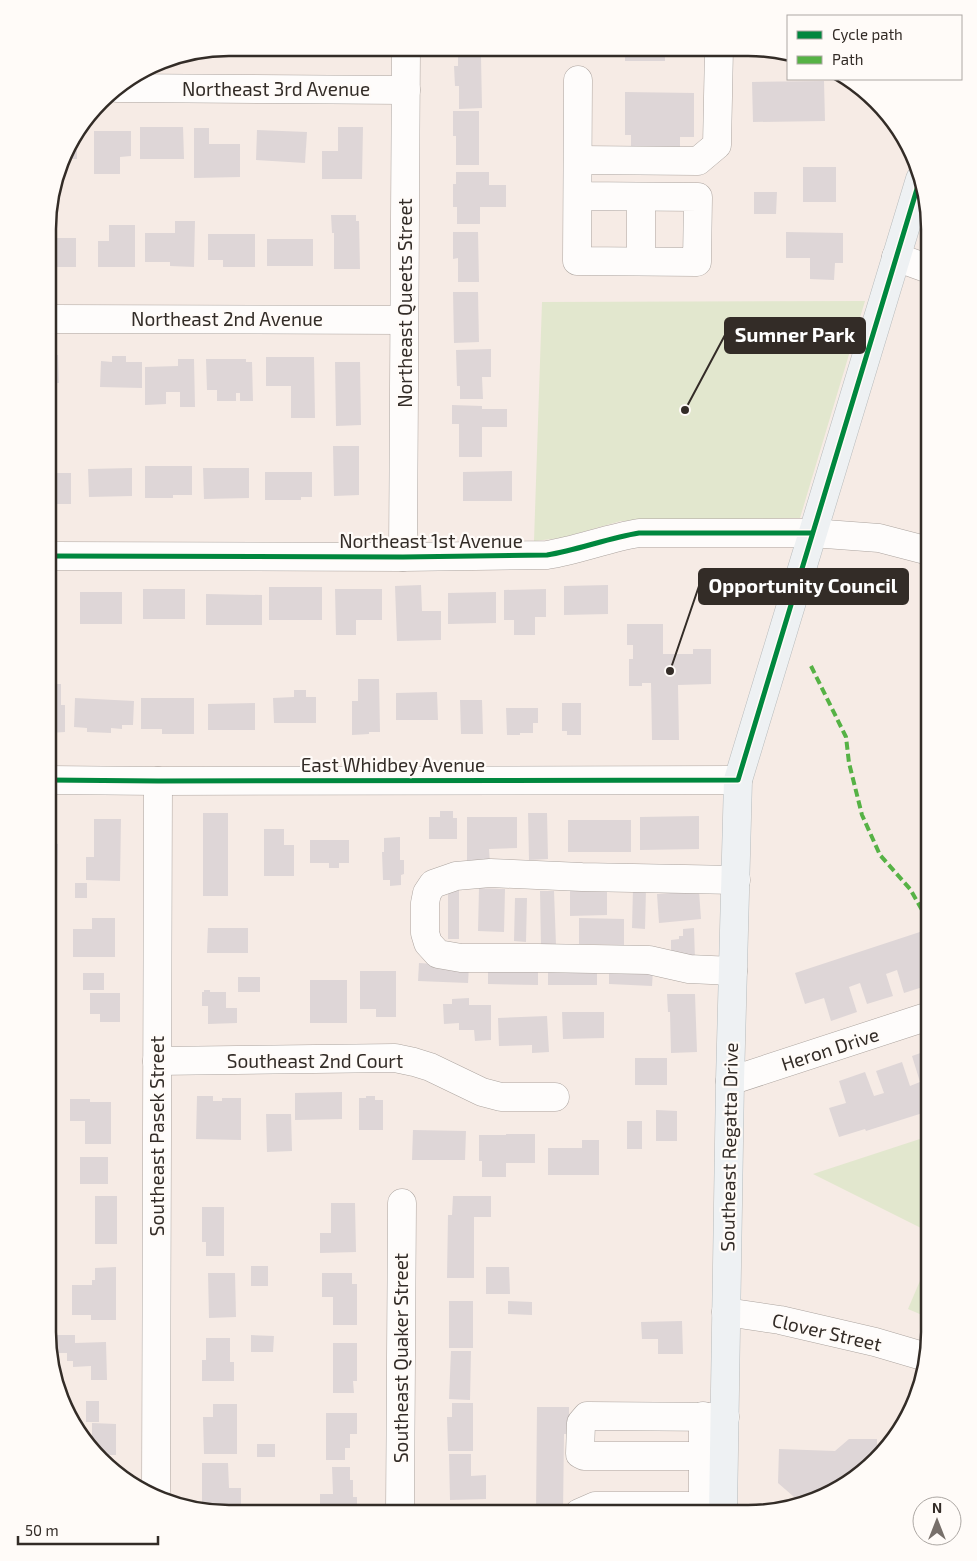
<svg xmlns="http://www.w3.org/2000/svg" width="977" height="1561" font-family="'Exo 2',sans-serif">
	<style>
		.green { fill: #e2e7ce }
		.building { fill: #ded6d7 }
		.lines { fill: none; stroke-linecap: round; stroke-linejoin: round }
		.minor-casing { stroke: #aca49f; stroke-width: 29 }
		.major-casing { stroke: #b7bbbc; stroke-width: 29 }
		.minor { stroke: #fefcfb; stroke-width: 28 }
		.major { stroke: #eef1f3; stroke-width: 28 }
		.quiet { stroke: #56b245; stroke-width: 4; stroke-dasharray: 8 4; stroke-linecap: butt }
		.cycleway-casing { stroke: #fffbf8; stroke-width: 8 }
		.cycleway { stroke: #00873e; stroke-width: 5 }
		.labels { text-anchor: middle; stroke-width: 4.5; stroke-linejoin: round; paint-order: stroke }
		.street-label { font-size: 19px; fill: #332c27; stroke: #fffbf8 }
		.rim { fill: none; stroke: #332c27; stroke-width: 2.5 }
		.leader { fill: none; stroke: #332c27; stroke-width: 2 }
		.callout-dot { fill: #332c27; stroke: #fffbf8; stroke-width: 2 }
		.callout { fill: #332c27; stroke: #332c27; stroke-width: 2 }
		.callout-label { font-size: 20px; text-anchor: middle; font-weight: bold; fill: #fff }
	</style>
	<rect width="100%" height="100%" fill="#f6ebe5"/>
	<!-- green -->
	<g class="green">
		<polygon points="865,301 800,518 621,521 561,538 534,541 542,302"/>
		<polygon points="929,1136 929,1232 813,1174"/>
		<polygon points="925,1269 929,1271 929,1318 908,1309"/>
	</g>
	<!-- building -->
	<g class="building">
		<rect x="458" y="48" width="22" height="7"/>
		<rect x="625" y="49" width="40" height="12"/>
		<polygon points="766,49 772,49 788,57 766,56"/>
		<polygon points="458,57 481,57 482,108 459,109 459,86 455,86 454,66 458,66"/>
		<polygon points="824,81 825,121 753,122 752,82"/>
		<polygon points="625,92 694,93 694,137 680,137 680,151 631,152 631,135 625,135"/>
		<polygon points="453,111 479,111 479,165 456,165 456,136 453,136"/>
		<polygon points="140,127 183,127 184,159 140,159"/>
		<polygon points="338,127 363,127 362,179 322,179 322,151 338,151"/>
		<polygon points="194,128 209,128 209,144 240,144 240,177 194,178"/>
		<polygon points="257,130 307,132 305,163 256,160"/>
		<polygon points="94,131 131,131 131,156 120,157 120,174 94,174"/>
		<polygon points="77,135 77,159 63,159 66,149"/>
		<rect x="803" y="167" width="33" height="35"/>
		<polygon points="456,172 489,172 489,185 506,185 506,207 480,207 480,224 457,224 457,207 453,207 453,184 456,184"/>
		<polygon points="754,192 777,192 776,214 754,214"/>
		<polygon points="331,215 356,215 356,221 359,221 360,269 334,269 334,233 332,233"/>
		<polygon points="175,221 195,221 194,267 170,266 170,262 145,262 145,233 175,233"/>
		<polygon points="109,225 135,225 135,267 98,267 98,241 109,241"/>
		<polygon points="453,232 478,232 479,282 458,282 458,258 453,259"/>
		<polygon points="786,232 843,233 843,263 835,263 834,280 810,279 810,258 786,258"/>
		<polygon points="208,234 255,234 255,267 223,267 223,260 208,260"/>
		<rect x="49" y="238" width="27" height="29"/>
		<rect x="267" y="239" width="46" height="27"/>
		<polygon points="453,292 478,292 479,342 454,343"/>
		<polygon points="491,349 491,377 482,377 483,399 460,399 460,386 457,386 456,350"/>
		<polygon points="49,355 58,355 59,383 49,383"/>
		<polygon points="112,356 126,356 126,362 142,362 142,388 100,387 101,361 112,362"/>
		<polygon points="266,357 314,357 315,418 291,418 291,386 266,386"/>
		<polygon points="178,359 194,359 195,407 180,407 180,392 166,392 166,404 145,405 145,367 178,366"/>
		<polygon points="206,359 246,359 246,362 252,362 253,401 240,401 240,393 236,393 236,401 217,401 217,390 207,390"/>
		<polygon points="335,362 360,362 361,425 336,426"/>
		<polygon points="452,405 482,406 482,409 507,409 507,427 482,427 482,457 459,457 459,424 452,424"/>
		<polygon points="333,446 359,446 359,495 334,496"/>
		<polygon points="145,466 192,466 192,495 173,495 173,498 145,498"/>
		<polygon points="132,468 132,496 89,497 88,469"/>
		<polygon points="203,468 249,468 249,498 204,499"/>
		<polygon points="512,471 512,501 463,501 463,472"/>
		<polygon points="265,472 312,472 312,497 301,497 301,500 265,500"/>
		<rect x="49" y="473" width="22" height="31"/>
		<polygon points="421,585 422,611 441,611 441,640 397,641 395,586"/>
		<polygon points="608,585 608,614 564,615 564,586"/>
		<rect x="269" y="587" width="53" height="33"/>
		<polygon points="49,589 53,589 53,614 48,614"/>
		<rect x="143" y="589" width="42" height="30"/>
		<polygon points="335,589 382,589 382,620 356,620 356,635 336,635"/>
		<polygon points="546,589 546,617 535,617 535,635 514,635 514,620 504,620 504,590"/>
		<rect x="80" y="592" width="42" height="32"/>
		<polygon points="496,592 496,623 448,624 448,593"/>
		<polygon points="206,594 262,595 262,625 206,625"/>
		<polygon points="627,624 663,624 663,654 693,654 693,649 711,649 711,684 678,685 679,740 652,740 651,683 642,683 642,686 629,686 629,659 633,659 633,645 627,645"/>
		<polygon points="358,679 379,679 380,732 369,732 369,734 352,735 352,701 358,701"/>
		<polygon points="48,684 61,684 61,705 65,705 65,732 48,733"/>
		<polygon points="294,690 306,690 306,697 316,697 316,723 274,723 273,698 294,697"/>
		<polygon points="437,692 438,720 396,720 396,693"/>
		<polygon points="75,698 134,701 133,725 122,725 122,729 111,728 111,733 87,732 87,728 74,727"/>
		<polygon points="141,698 194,698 194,734 162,734 162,729 141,729"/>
		<polygon points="460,700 482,700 483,734 461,734"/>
		<polygon points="255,703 255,730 208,730 208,704"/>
		<polygon points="562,703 581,703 581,735 567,735 567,731 562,731"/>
		<polygon points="506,708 538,708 538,723 533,723 533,733 520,733 520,735 507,735"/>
		<polygon points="440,811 453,811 453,818 457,818 457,839 429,839 429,817 440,817"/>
		<rect x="203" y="813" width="25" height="83"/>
		<polygon points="528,813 547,813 548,859 529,860"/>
		<polygon points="699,816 699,849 640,850 640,817"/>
		<polygon points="467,817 517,817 517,848 489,849 490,864 467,864"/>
		<polygon points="94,819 121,819 120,881 86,880 86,857 94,857"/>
		<rect x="568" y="820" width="63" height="32"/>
		<polygon points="264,829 284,829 284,845 294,845 294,876 264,876"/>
		<polygon points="400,837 400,860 404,860 404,874 401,875 401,885 390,886 390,880 383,880 382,852 384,852 384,838"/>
		<polygon points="310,840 349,840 349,863 339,863 339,868 329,868 329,863 310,863"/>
		<polygon points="48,843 58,844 57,897 48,897"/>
		<rect x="75" y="883" width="12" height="15"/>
		<polygon points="570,887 607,887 607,915 570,916"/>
		<polygon points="479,888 505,889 504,932 478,931"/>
		<polygon points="633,888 646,889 645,929 632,928"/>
		<rect x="448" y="890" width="11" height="49"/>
		<polygon points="540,891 554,891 556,945 541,945"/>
		<polygon points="699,891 701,919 659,923 657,894"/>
		<polygon points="515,898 527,898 526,942 514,941"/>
		<polygon points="92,918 115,918 115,957 73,957 73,929 92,929"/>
		<polygon points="579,918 624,919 624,945 579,944"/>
		<polygon points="208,928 248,928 248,953 207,953"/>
		<polygon points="694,928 695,960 671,954 671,940 679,939 679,936 683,936 683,929"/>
		<polygon points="929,929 929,956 922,959 929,985 904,993 897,970 886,974 893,996 867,1004 860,983 849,987 857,1012 831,1021 824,998 805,1004 795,973"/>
		<polygon points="419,963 469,966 468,983 418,981"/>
		<polygon points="548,967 597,968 597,985 548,985"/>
		<polygon points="488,968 538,968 538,985 488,984"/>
		<polygon points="609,968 653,969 652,986 609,984"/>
		<polygon points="360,971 396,971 396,1017 376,1017 376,1009 360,1009"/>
		<rect x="83" y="973" width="21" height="17"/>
		<rect x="238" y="977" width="22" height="15"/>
		<rect x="310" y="980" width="37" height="43"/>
		<polygon points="204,990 210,990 210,992 226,992 226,1008 237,1008 237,1023 208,1024 208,1006 202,1006 202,992 204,992"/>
		<polygon points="90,993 120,993 120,1022 100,1022 100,1014 90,1014"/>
		<polygon points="667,994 695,994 697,1052 671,1053 670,1012 668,1012"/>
		<polygon points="469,998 469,1005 491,1005 491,1040 475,1041 474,1030 459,1030 459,1023 444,1024 443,1004 452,1004 452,999"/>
		<polygon points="562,1012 604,1012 604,1038 563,1039"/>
		<polygon points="547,1016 549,1052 532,1053 532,1045 499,1046 498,1018"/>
		<polygon points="929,1050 929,1111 866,1131 865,1129 839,1137 829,1108 846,1103 839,1081 865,1072 874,1096 884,1093 876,1071 902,1062 910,1086 920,1082 912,1056"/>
		<rect x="635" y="1058" width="32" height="27"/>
		<polygon points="342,1092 342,1119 295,1120 295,1093"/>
		<polygon points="197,1096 213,1096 213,1101 222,1101 222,1098 241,1098 241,1140 196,1139"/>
		<polygon points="366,1096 375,1096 375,1100 383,1100 383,1130 359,1130 359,1098 366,1098"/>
		<polygon points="70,1099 90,1099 90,1102 111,1102 111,1144 85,1144 85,1121 70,1121"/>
		<polygon points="656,1110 677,1111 677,1141 656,1141"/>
		<polygon points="266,1114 291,1114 292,1151 267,1152"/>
		<rect x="627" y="1121" width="15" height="28"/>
		<polygon points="413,1130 466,1131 465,1160 412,1160"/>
		<polygon points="506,1134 535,1134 535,1163 506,1163 506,1177 482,1177 482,1161 479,1161 479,1135 506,1135"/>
		<polygon points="582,1140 599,1140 599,1175 548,1175 548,1148 582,1148"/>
		<rect x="80" y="1157" width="28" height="27"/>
		<rect x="95" y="1196" width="22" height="48"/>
		<polygon points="453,1196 491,1196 491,1217 474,1217 474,1278 447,1278 448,1215 452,1215"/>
		<polygon points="331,1203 355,1203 356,1252 320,1253 320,1233 331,1233"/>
		<polygon points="202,1207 224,1207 224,1256 206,1256 206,1242 202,1242"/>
		<rect x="251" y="1266" width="17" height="20"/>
		<polygon points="116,1267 116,1320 91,1320 91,1315 72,1315 72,1285 92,1285 92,1280 95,1280 95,1268"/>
		<polygon points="486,1267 509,1267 510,1294 486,1294"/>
		<polygon points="208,1273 235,1273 236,1317 209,1318"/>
		<polygon points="322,1273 352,1273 352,1284 357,1284 357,1325 333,1325 333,1297 322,1297"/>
		<rect x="449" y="1301" width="24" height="47"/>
		<polygon points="508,1301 532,1302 532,1315 508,1314"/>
		<polygon points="682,1321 683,1354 658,1354 658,1339 642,1339 641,1322"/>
		<polygon points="56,1335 75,1335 75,1343 106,1342 107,1380 91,1380 91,1366 73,1367 73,1361 67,1361 67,1353 56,1353"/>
		<polygon points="251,1335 274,1336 273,1352 251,1352"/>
		<polygon points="206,1338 230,1338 230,1362 234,1362 234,1381 202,1381 202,1360 206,1360"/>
		<polygon points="333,1343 357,1343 357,1381 353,1381 354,1393 333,1393"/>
		<polygon points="451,1351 471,1351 470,1400 449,1399"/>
		<rect x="86" y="1401" width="13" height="21"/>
		<polygon points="452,1403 473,1403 473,1451 448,1451 447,1417 452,1417"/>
		<polygon points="213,1404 237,1404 237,1454 204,1454 203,1417 213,1417"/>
		<polygon points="537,1407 569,1407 569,1434 564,1434 563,1513 536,1513"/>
		<polygon points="326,1413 357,1413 357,1434 350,1434 350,1448 345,1448 345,1460 326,1460"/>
		<polygon points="92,1423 116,1424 116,1455 98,1455 85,1442 82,1437 92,1437"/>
		<polygon points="849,1439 877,1439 877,1448 854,1469 859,1476 817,1500 801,1503 778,1483 779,1449 835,1451"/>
		<rect x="257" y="1444" width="18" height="13"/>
		<polygon points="449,1454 471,1454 471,1476 486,1475 486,1499 450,1500"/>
		<polygon points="202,1463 228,1463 229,1488 241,1488 241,1512 206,1512 202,1511"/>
		<polygon points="332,1467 350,1467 350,1480 353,1480 353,1497 357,1497 357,1512 320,1512 320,1494 333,1494"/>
		<rect x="470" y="1511" width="25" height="2"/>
	</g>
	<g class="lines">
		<defs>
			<g id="minor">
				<polyline points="117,88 406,90"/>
				<polyline points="578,160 698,161 717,145 719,49"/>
				<polyline points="578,196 698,197 697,262 577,261 578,80"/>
				<polyline points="896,257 929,269"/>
				<polyline points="641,261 641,197"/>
				<polyline points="49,319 404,320"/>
				<path d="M49 556 403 557 547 555C578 550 608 538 639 533H812L879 538 929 551"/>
				<polyline points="403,557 406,48"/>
				<polyline points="48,780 158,781 738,780"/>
				<polyline points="733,971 689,969 649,960 538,958 461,958 438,954 428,943 425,933 425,903 427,893 433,884 456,876 490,873 582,877 736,880"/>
				<polyline points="157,1061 395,1058 414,1062 430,1067 482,1092 501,1097 555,1097"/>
				<polyline points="730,1081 929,1016"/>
				<polyline points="726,1312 780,1320 875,1342 926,1357"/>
				<polyline points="703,1416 703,1507"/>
				<polyline points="703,1456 584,1456 580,1454 581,1423 587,1416 725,1417"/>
				<polyline points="156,1491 158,781"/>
				<polyline points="400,1513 402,1203"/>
				<polyline points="579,1513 595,1506 723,1506"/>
			</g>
			<polyline id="major" points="723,1513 730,1081 738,780 920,179"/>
		</defs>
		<!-- minor casing -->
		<use href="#minor" class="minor-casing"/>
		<!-- major casing -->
		<use href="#major" class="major-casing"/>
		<!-- minor -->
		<use href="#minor" class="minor"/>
		<!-- major -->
		<use href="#major" class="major"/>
		<!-- quiet -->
		<polyline class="quiet" points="811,666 846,737 849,763 862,815 880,855 910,889 929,922"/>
		<defs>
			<g id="cycleway">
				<path d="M49 556 403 557 547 555C578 550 608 538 639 533H812"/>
				<polyline points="48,780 158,781 738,780 920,179"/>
			</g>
		</defs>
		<!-- cycleway casing -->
		<use href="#cycleway" class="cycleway-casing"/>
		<!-- cycleway -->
		<use href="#cycleway" class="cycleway"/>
	</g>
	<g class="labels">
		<!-- street labels -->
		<g class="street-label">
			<text x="276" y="96">Northeast 3rd Avenue</text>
			<text transform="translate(405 303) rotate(-90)" y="7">Northeast Queets Street</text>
			<text x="227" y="326">Northeast 2nd Avenue</text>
			<text x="431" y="548">Northeast 1st Avenue</text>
			<text x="393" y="772">East Whidbey Avenue</text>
			<text transform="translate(830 1049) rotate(-18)" y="7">Heron Drive</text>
			<text x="315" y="1068">Southeast 2nd Court</text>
			<text transform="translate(157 1136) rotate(-90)" y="7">Southeast Pasek Street</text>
			<text transform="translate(729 1147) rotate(-89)" y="7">Southeast Regatta Drive</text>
			<text transform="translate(827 1332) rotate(13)" y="7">Clover Street</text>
			<text transform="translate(401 1358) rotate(-90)" y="7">Southeast Quaker Street</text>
		</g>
	</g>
	<!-- crop -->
	<path d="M0 0H977V1561H0ZM229 56H748A173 173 0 0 1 921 229V1332A173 173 0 0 1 748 1505H229A173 173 0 0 1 56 1332V229A173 173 0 0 1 229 56Z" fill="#fffbf8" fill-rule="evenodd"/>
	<path class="rim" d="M229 56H748A173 173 0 0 1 921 229V1332A173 173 0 0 1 748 1505H229A173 173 0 0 1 56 1332V229A173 173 0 0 1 229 56Z"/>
	<!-- callouts -->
	<path class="leader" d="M685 410L725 335M670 671L699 586"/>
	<g class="callout-dot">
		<circle cx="685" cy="410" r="5"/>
		<circle cx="670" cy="671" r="5"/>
	</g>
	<g class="callout">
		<rect x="725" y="318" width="140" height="35" rx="5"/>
		<rect x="699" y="569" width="209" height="35" rx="5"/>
	</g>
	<g class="callout-label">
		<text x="795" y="342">Sumner Park</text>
		<text x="803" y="593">Opportunity Council</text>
	</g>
	<!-- legend -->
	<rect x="787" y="15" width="175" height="65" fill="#fffbf8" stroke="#ada8a4"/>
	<rect x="797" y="31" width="25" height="8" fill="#00873e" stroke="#ada8a4"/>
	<text x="832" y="40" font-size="15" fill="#332c27">Cycle path</text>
	<rect x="797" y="56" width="25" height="8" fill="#56b245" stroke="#ada8a4"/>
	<text x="832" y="65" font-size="15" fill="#332c27">Path</text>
	<!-- north arrow -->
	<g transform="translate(937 1521)"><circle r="24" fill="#fffbf8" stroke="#ada8a4"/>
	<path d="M0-4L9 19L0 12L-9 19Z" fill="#776f6a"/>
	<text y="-8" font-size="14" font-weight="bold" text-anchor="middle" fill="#332c27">N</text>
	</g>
	<!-- scale -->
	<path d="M18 1536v8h140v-8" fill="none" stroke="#332c27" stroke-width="2.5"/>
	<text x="25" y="1536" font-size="15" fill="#332c27" stroke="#fffbf8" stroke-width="4" paint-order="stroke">50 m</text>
</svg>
